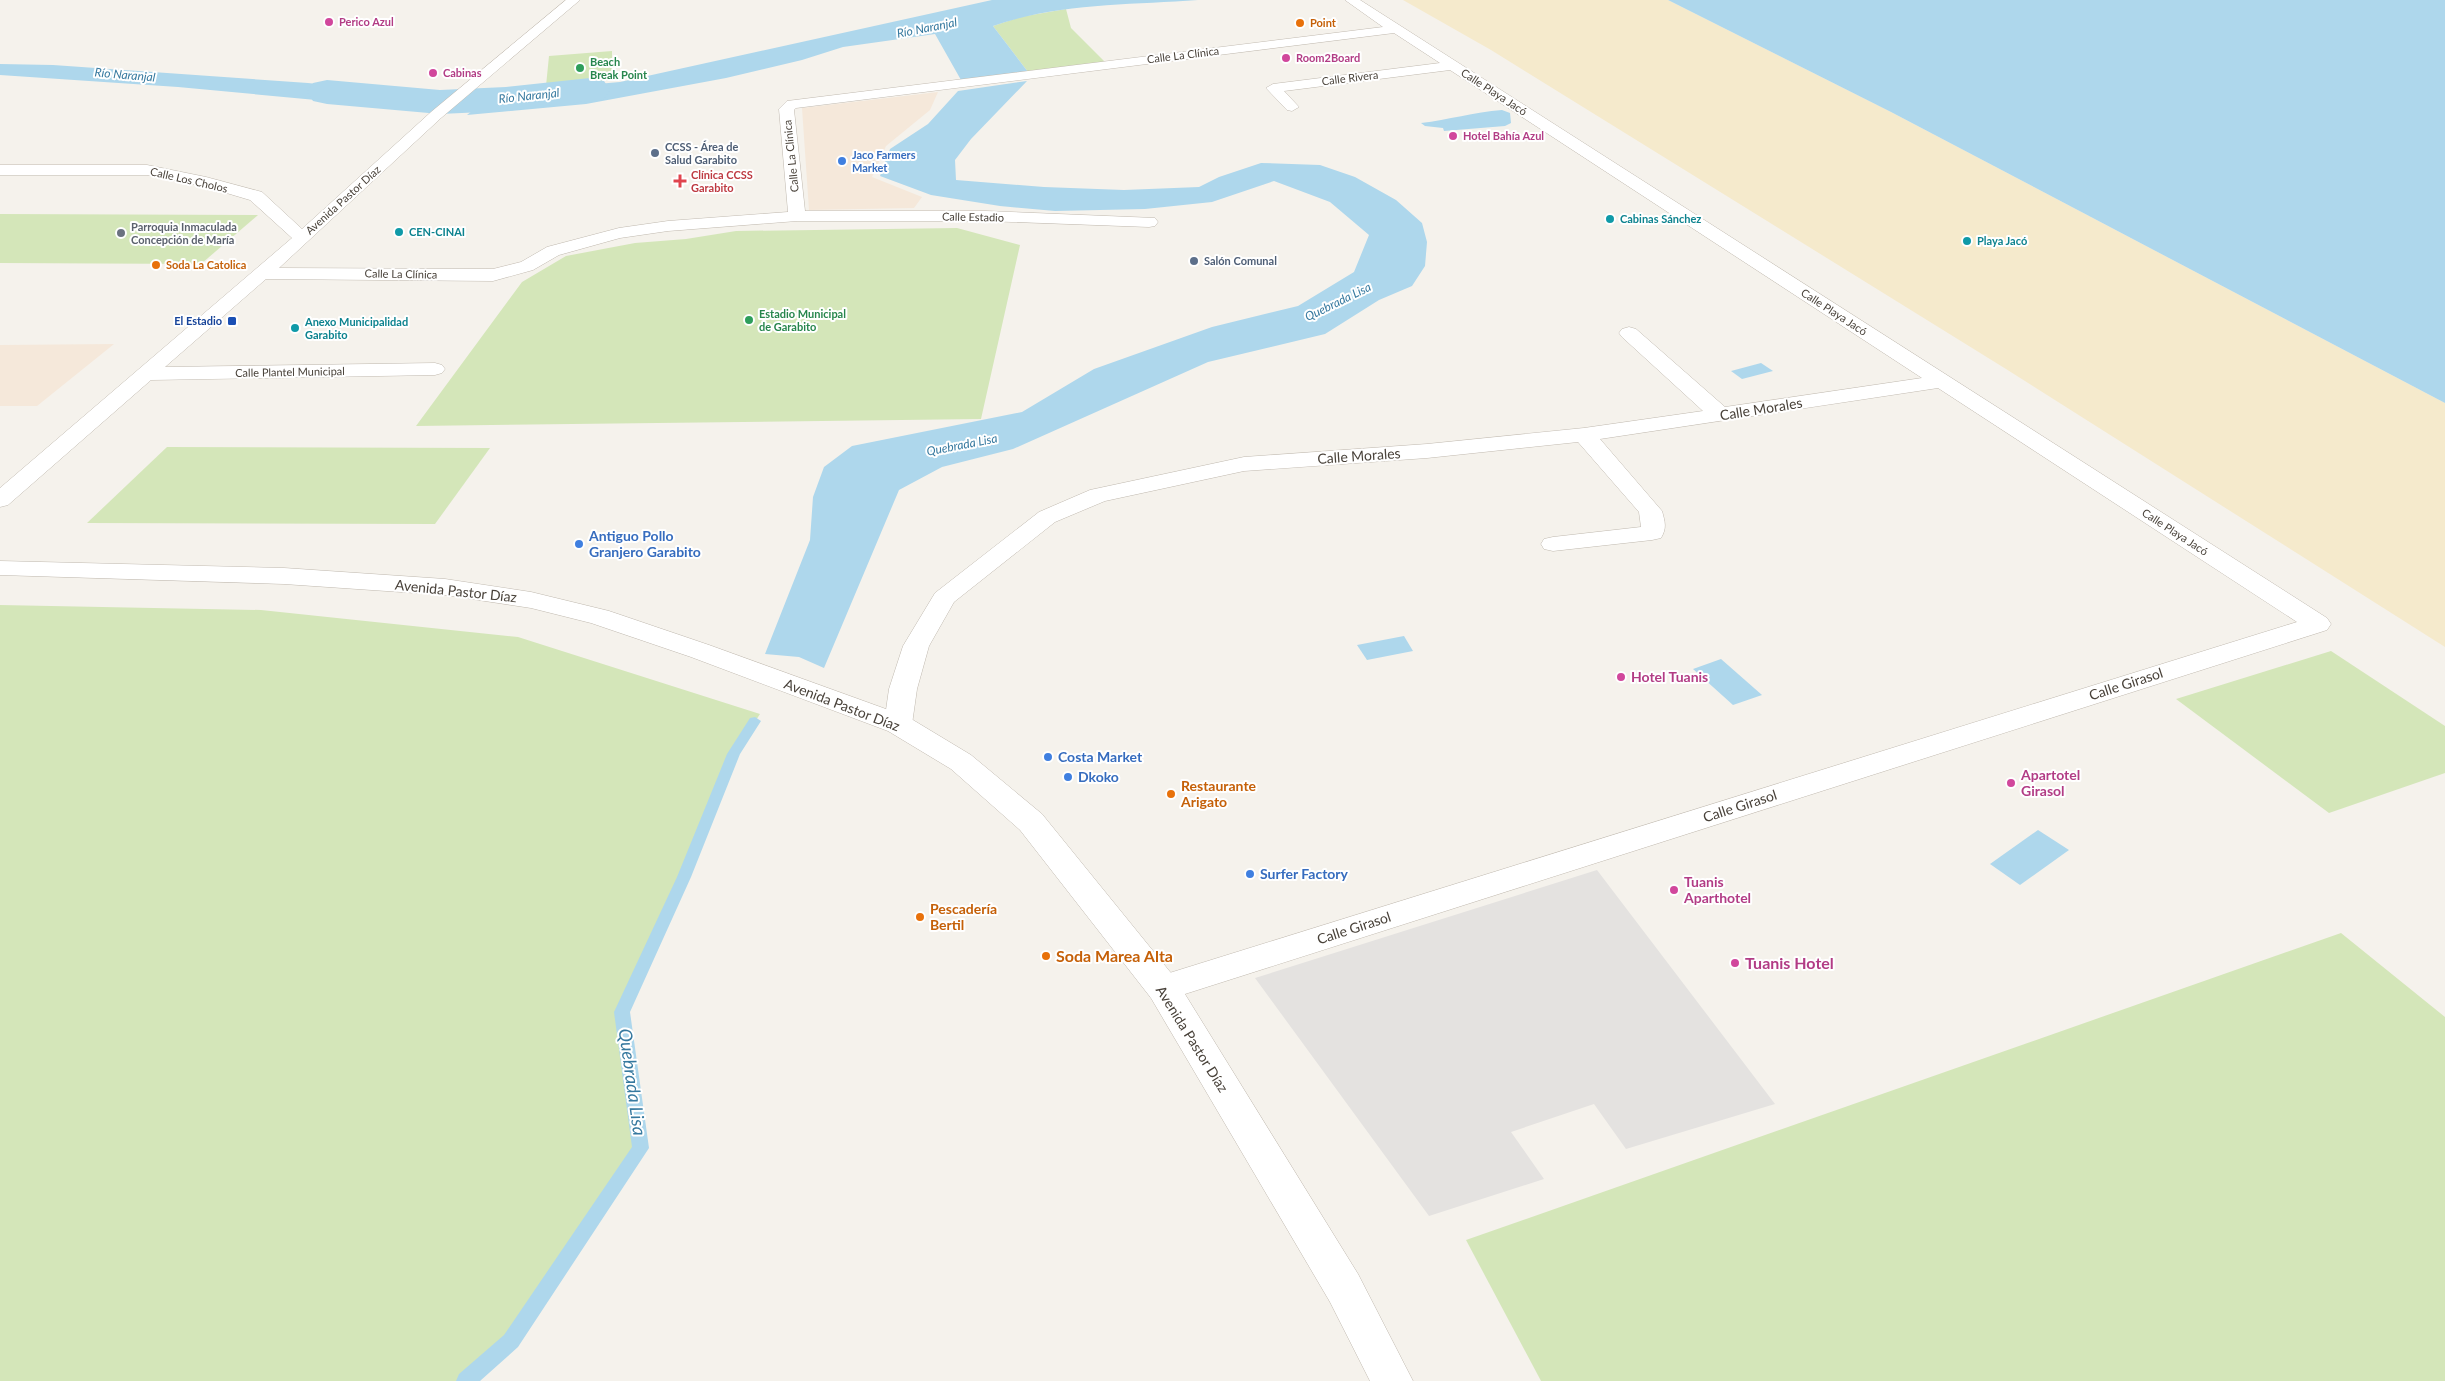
<svg xmlns="http://www.w3.org/2000/svg" width="2445" height="1381" font-family="Lato,sans-serif">
	<style>
		.commercial { fill: #f5e8da }
		.green { fill: #d4e6b9 }
		.sand { fill: #f5eacc }
		.parking { fill: #e4e2e0 }
		.water { fill: #aed7ec }
		.lines { fill: none; stroke-linecap: round; stroke-linejoin: round }
		.stream { fill: #aed7ec; fill-rule: evenodd }
		.river { fill: #aed7ec; fill-rule: evenodd }
		.minor-casing { stroke: #c0b9af; stroke-width: 1 }
		.tertiary-casing { stroke: #c0b9af; stroke-width: 1 }
		.minor { fill: #fff; fill-rule: evenodd }
		.tertiary { fill: #fff; fill-rule: evenodd }
		.hotel-dot { fill: #d1479c; stroke: #fff; stroke-width: 2 }
		.food-dot { fill: #e8710a; stroke: #fff; stroke-width: 2 }
		.leisure-dot { fill: #2e9e5b; stroke: #fff; stroke-width: 2 }
		.service-dot { fill: #5c6f8a; stroke: #fff; stroke-width: 2 }
		.shop-dot { fill: #3f7fe0; stroke: #fff; stroke-width: 2 }
		.health-dot { fill: #e0444e; stroke: #fff; stroke-width: 2 }
		.culture-dot { fill: #0f9aa8; stroke: #fff; stroke-width: 2 }
		.worship-dot { fill: #6b7280; stroke: #fff; stroke-width: 2 }
		.transit-dot { fill: #1a4fb4; stroke: #fff; stroke-width: 2 }
		.labels { text-anchor: middle; stroke-width: 4; stroke-linejoin: round; paint-order: stroke }
		.far-hotel-label { font-size: 11px; font-weight: bold; fill: #b23c85; stroke: #fff; text-anchor: start }
		.far-food-label { font-size: 11px; font-weight: bold; fill: #c56008; stroke: #fff; text-anchor: start }
		.far-street-label { font-size: 11px; fill: #49423a; stroke: #fff }
		.far-leisure-label { font-size: 11px; font-weight: bold; fill: #27864d; stroke: #fff; text-anchor: start }
		.far-service-label { font-size: 11px; font-weight: bold; fill: #4e5e75; stroke: #fff; text-anchor: start }
		.far-shop-label { font-size: 11px; font-weight: bold; fill: #366cbe; stroke: #fff; text-anchor: start }
		.far-health-label { font-size: 11px; font-weight: bold; fill: #be3a42; stroke: #fff; text-anchor: start }
		.far-culture-label { font-size: 11px; font-weight: bold; fill: #0d838f; stroke: #fff; text-anchor: start }
		.far-worship-label { font-size: 11px; font-weight: bold; fill: #5b616d; stroke: #fff; text-anchor: start }
		.far-transit-label { font-size: 11px; font-weight: bold; fill: #164399; stroke: #fff; text-anchor: end }
		.far-water-label { font-size: 12px; font-style: italic; fill: #36799f; stroke: #fff }
		.street-label { font-size: 14px; fill: #49423a; stroke: #fff }
		.shop-label { font-size: 14px; font-weight: bold; fill: #366cbe; stroke: #fff; text-anchor: start }
		.hotel-label { font-size: 14px; font-weight: bold; fill: #b23c85; stroke: #fff; text-anchor: start }
		.food-label { font-size: 14px; font-weight: bold; fill: #c56008; stroke: #fff; text-anchor: start }
		.near-food-label { font-size: 16px; font-weight: bold; fill: #c56008; stroke: #fff; text-anchor: start }
		.near-hotel-label { font-size: 16px; font-weight: bold; fill: #b23c85; stroke: #fff; text-anchor: start }
		.near-water-label { font-size: 18px; font-style: italic; fill: #36799f; stroke: #fff }
	</style>
	<rect width="100%" height="100%" fill="#f5f2ec"/>
	<!-- commercial -->
	<g class="commercial">
		<polygon points="938,92 930,110 886,146 872,177 922,197 914,208 809,210 802,108"/>
		<polygon points="114,344 37,406 0,406 0,345"/>
	</g>
	<!-- green -->
	<g class="green">
		<polygon points="1066,9 1071,28 1105,62 1028,72 993,26 1020,17"/>
		<polygon points="612,51 612,80 546,86 549,56"/>
		<polygon points="0,214 258,215 201,264 0,263"/>
		<polygon points="957,228 1020,245 981,419 416,426 522,282 566,256 635,243 686,239 736,231"/>
		<polygon points="167,447 490,448 435,524 87,523"/>
		<polygon points="0,605 261,610 518,637 760,714 734,754 622,1012 641,1148 511,1341 466,1381 0,1381"/>
		<polygon points="2331,651 2445,726 2445,773 2329,813 2176,699"/>
		<polygon points="2341,933 2445,1017 2445,1381 1541,1381 1466,1240"/>
	</g>
	<!-- sand -->
	<polygon class="sand" points="1403,0 1668,0 1891,112 2445,403 2445,647 2006,369 1491,50"/>
	<!-- parking -->
	<polygon class="parking" points="1597,870 1775,1104 1626,1149 1594,1104 1511,1132 1544,1179 1429,1216 1255,978"/>
	<!-- water -->
	<g class="water">
		<path d="M992 0H1198C1130 5 1058 3 993 26L1028 72 961 80 935 34 843 47 802 60 726 78 586 104 467 115 494 93 620 82Z"/>
		<polygon points="1668,0 2445,0 2445,403 1891,112"/>
		<polygon points="0,64 53,65 308,83 393,92 442,93 427,107 402,108 178,87 0,75"/>
		<polygon points="1027,81 971,139 955,160 956,180 1044,187 1124,190 1199,187 1219,177 1261,163 1320,165 1355,177 1396,200 1422,223 1427,242 1425,266 1412,286 1379,300 1325,334 1208,362 1013,449 942,467 899,490 824,668 799,657 765,654 810,540 813,497 824,467 852,446 1022,412 1094,369 1212,327 1298,306 1354,272 1369,235 1330,202 1274,181 1212,202 1145,209 1055,211 1000,206 931,195 880,176 890,149 928,124 958,91"/>
		<path d="M1502 110 1510 113 1511 123 1505 126 1444 131 1443 128 1425 126 1421 123C1448 120 1474 112 1502 110Z"/>
		<polygon points="1761,363 1773,371 1742,379 1731,371"/>
		<polygon points="1404,636 1413,651 1367,660 1357,645"/>
		<polygon points="1721,659 1762,695 1733,705 1693,669"/>
		<polygon points="2038,830 2069,850 2020,885 1990,864"/>
	</g>
	<g class="lines">
		<!-- stream -->
		<polygon class="stream" points="755,717 761,721 740,754 691,877 630,1012 649,1148 518,1347 480,1381 456,1381 459,1374 504,1335 632,1147 614,1012 677,877 727,754 750,718"/>
		<!-- river -->
		<polygon class="river" points="590,78 604,81 610,90 604,99 506,111 440,114 327,104 313,101 307,92 313,83 327,80 440,90 506,87"/>
		<defs>
			<path id="minor" d="M566 0H580L441 118 279 268 493 269 521 262 547 247 619 228 668 221 788 212 779 109 787 101 1383 27 1345 0H1360L2327 618 2331 624 2327 630 1163 1001 1151 998 1146 988 1151 978 1163 975 2297 622 1938 388 1600 439 1662 511C1665 522 1667 528 1661 538L1652 540 1553 551 1544 549 1541 544 1544 539 1553 537 1641 527 1639 512 1578 442 1427 458 1244 471 1105 501 1055 522 954 602 929 646 917 689 912 724 908 731 898 733 888 731 884 724 889 689 903 646 935 593 1039 512 1090 490 1244 457 1427 444 1584 428 1703 411 1622 337 1619 333 1622 329 1629 327 1636 329 1725 407 1922 378 1450 70 1284 91 1299 107 1292 111 1287 110 1266 88 1273 84 1440 63 1394 33 796 108 794 110 805 211H986L1155 218 1158 222 1155 226 1149 227 986 221H797L668 231 620 238 559 255 533 270 493 281 266 279 165 367 435 363 442 365 445 369 442 373 435 375 151 380 8 505 0 507V488L292 238 250 200 203 186 147 175H0V165H147L206 177 262 192 302 229 431 112Z"/>
			<polygon id="tertiary" points="0,561 284,568 445,579 531,592 609,611 709,645 908,717 971,755 1042,814 1175,978 1358,1274 1413,1381 1370,1381 1330,1302 1151,998 1020,830 951,769 888,731 691,657 591,623 531,608 445,595 284,584 0,575"/>
		</defs>
		<!-- minor casing -->
		<use href="#minor" class="minor-casing"/>
		<!-- tertiary casing -->
		<use href="#tertiary" class="tertiary-casing"/>
		<!-- minor -->
		<use href="#minor" class="minor"/>
		<!-- tertiary -->
		<use href="#tertiary" class="tertiary"/>
	</g>
	<!-- markers -->
	<g class="hotel-dot">
		<circle cx="329" cy="22" r="5"/>
		<circle cx="1286" cy="58" r="5"/>
		<circle cx="433" cy="73" r="5"/>
		<circle cx="1453" cy="136" r="5"/>
		<circle cx="1621" cy="677" r="5"/>
		<circle cx="2011" cy="783" r="5"/>
		<circle cx="1674" cy="890" r="5"/>
		<circle cx="1735" cy="963" r="5"/>
	</g>
	<g class="food-dot">
		<circle cx="1300" cy="23" r="5"/>
		<circle cx="156" cy="265" r="5"/>
		<circle cx="1171" cy="794" r="5"/>
		<circle cx="920" cy="917" r="5"/>
		<circle cx="1046" cy="956" r="5"/>
	</g>
	<g class="leisure-dot">
		<circle cx="580" cy="68" r="5"/>
		<circle cx="749" cy="320" r="5"/>
	</g>
	<g class="service-dot">
		<circle cx="655" cy="153" r="5"/>
		<circle cx="1194" cy="261" r="5"/>
	</g>
	<g class="shop-dot">
		<circle cx="842" cy="161" r="5"/>
		<circle cx="579" cy="544" r="5"/>
		<circle cx="1048" cy="757" r="5"/>
		<circle cx="1068" cy="777" r="5"/>
		<circle cx="1250" cy="874" r="5"/>
	</g>
	<path class="health-dot" d="M677.5 173.5h5v5h5v5h-5v5h-5v-5h-5v-5h5z"/>
	<g class="culture-dot">
		<circle cx="1610" cy="219" r="5"/>
		<circle cx="399" cy="232" r="5"/>
		<circle cx="1967" cy="241" r="5"/>
		<circle cx="295" cy="328" r="5"/>
	</g>
	<circle class="worship-dot" cx="121" cy="233" r="5"/>
	<rect class="transit-dot" x="227" y="316" width="10" height="10" rx="2.5"/>
	<g class="labels">
		<!-- far-hotel labels -->
		<g class="far-hotel-label">
			<text x="339" y="26">Perico Azul</text>
			<text x="1296" y="62">Room2Board</text>
			<text x="443" y="77">Cabinas</text>
			<text x="1463" y="140">Hotel Bahía Azul</text>
		</g>
		<!-- far-food labels -->
		<g class="far-food-label">
			<text x="1310" y="27">Point</text>
			<text x="166" y="269">Soda La Catolica</text>
		</g>
		<!-- far-street labels -->
		<g class="far-street-label">
			<text transform="translate(1183 55) rotate(-7)" y="4">Calle La Clínica</text>
			<text transform="translate(1350 78) rotate(-7)" y="4">Calle Rivera</text>
			<text transform="translate(1494 92) rotate(33)" y="4">Calle Playa Jacó</text>
			<text transform="translate(791 156) rotate(-96)" y="4">Calle La Clínica</text>
			<text transform="translate(189 180) rotate(13)" y="4">Calle Los Cholos</text>
			<text transform="translate(343 200) rotate(-42)" y="4">Avenida Pastor Díaz</text>
			<text transform="translate(973 217) rotate(1)" y="4">Calle Estadio</text>
			<text transform="translate(401 274) rotate(1)" y="4">Calle La Clínica</text>
			<text transform="translate(1834 312) rotate(33)" y="4">Calle Playa Jacó</text>
			<text transform="translate(290 372) rotate(-1)" y="4">Calle Plantel Municipal</text>
			<text transform="translate(2175 532) rotate(33)" y="4">Calle Playa Jacó</text>
		</g>
		<!-- far-leisure labels -->
		<g class="far-leisure-label">
			<text x="590" y="66">Beach<tspan x="590" dy="13">Break Point</tspan></text>
			<text x="759" y="318">Estadio Municipal<tspan x="759" dy="13">de Garabito</tspan></text>
		</g>
		<!-- far-service labels -->
		<g class="far-service-label">
			<text x="665" y="151">CCSS - Área de<tspan x="665" dy="13">Salud Garabito</tspan></text>
			<text x="1204" y="265">Salón Comunal</text>
		</g>
		<!-- far-shop labels -->
		<g class="far-shop-label">
			<text x="852" y="159">Jaco Farmers<tspan x="852" dy="13">Market</tspan></text>
		</g>
		<!-- far-health labels -->
		<g class="far-health-label">
			<text x="691" y="179">Clínica CCSS<tspan x="691" dy="13">Garabito</tspan></text>
		</g>
		<!-- far-culture labels -->
		<g class="far-culture-label">
			<text x="1620" y="223">Cabinas Sánchez</text>
			<text x="409" y="236">CEN-CINAI</text>
			<text x="1977" y="245">Playa Jacó</text>
			<text x="305" y="326">Anexo Municipalidad<tspan x="305" dy="13">Garabito</tspan></text>
		</g>
		<!-- far-worship labels -->
		<g class="far-worship-label">
			<text x="131" y="231">Parroquia Inmaculada<tspan x="131" dy="13">Concepción de María</tspan></text>
		</g>
		<!-- far-transit labels -->
		<g class="far-transit-label">
			<text x="222" y="325">El Estadio</text>
		</g>
		<!-- far-water labels -->
		<g class="far-water-label">
			<text transform="translate(927 28) rotate(-11)" y="4">Río Naranjal</text>
			<text transform="translate(125 75) rotate(5)" y="4">Río Naranjal</text>
			<text transform="translate(529 96) rotate(-6)" y="4">Río Naranjal</text>
			<text transform="translate(1338 302) rotate(-26)" y="4">Quebrada Lisa</text>
			<text transform="translate(962 445) rotate(-11)" y="4">Quebrada Lisa</text>
		</g>
		<!-- street labels -->
		<g class="street-label">
			<text transform="translate(1761 409) rotate(-9)" y="5">Calle Morales</text>
			<text transform="translate(1359 456) rotate(-4)" y="5">Calle Morales</text>
			<text transform="translate(456 591) rotate(6)" y="5">Avenida Pastor Díaz</text>
			<text transform="translate(2126 684) rotate(-18)" y="5">Calle Girasol</text>
			<text transform="translate(842 705) rotate(21)" y="5">Avenida Pastor Díaz</text>
			<text transform="translate(1740 806) rotate(-18)" y="5">Calle Girasol</text>
			<text transform="translate(1354 928) rotate(-18)" y="5">Calle Girasol</text>
			<text transform="translate(1192 1039) rotate(58)" y="5">Avenida Pastor Díaz</text>
		</g>
		<!-- shop labels -->
		<g class="shop-label">
			<text x="589" y="541">Antiguo Pollo<tspan x="589" dy="16">Granjero Garabito</tspan></text>
			<text x="1058" y="762">Costa Market</text>
			<text x="1078" y="782">Dkoko</text>
			<text x="1260" y="879">Surfer Factory</text>
		</g>
		<!-- hotel labels -->
		<g class="hotel-label">
			<text x="1631" y="682">Hotel Tuanis</text>
			<text x="2021" y="780">Apartotel<tspan x="2021" dy="16">Girasol</tspan></text>
			<text x="1684" y="887">Tuanis<tspan x="1684" dy="16">Aparthotel</tspan></text>
		</g>
		<!-- food labels -->
		<g class="food-label">
			<text x="1181" y="791">Restaurante<tspan x="1181" dy="16">Arigato</tspan></text>
			<text x="930" y="914">Pescadería<tspan x="930" dy="16">Bertil</tspan></text>
		</g>
		<!-- near-food labels -->
		<g class="near-food-label">
			<text x="1056" y="962">Soda Marea Alta</text>
		</g>
		<!-- near-hotel labels -->
		<g class="near-hotel-label">
			<text x="1745" y="969">Tuanis Hotel</text>
		</g>
		<!-- near-water labels -->
		<g class="near-water-label">
			<text transform="translate(632 1082) rotate(82)" y="6">Quebrada Lisa</text>
		</g>
	</g>
</svg>
